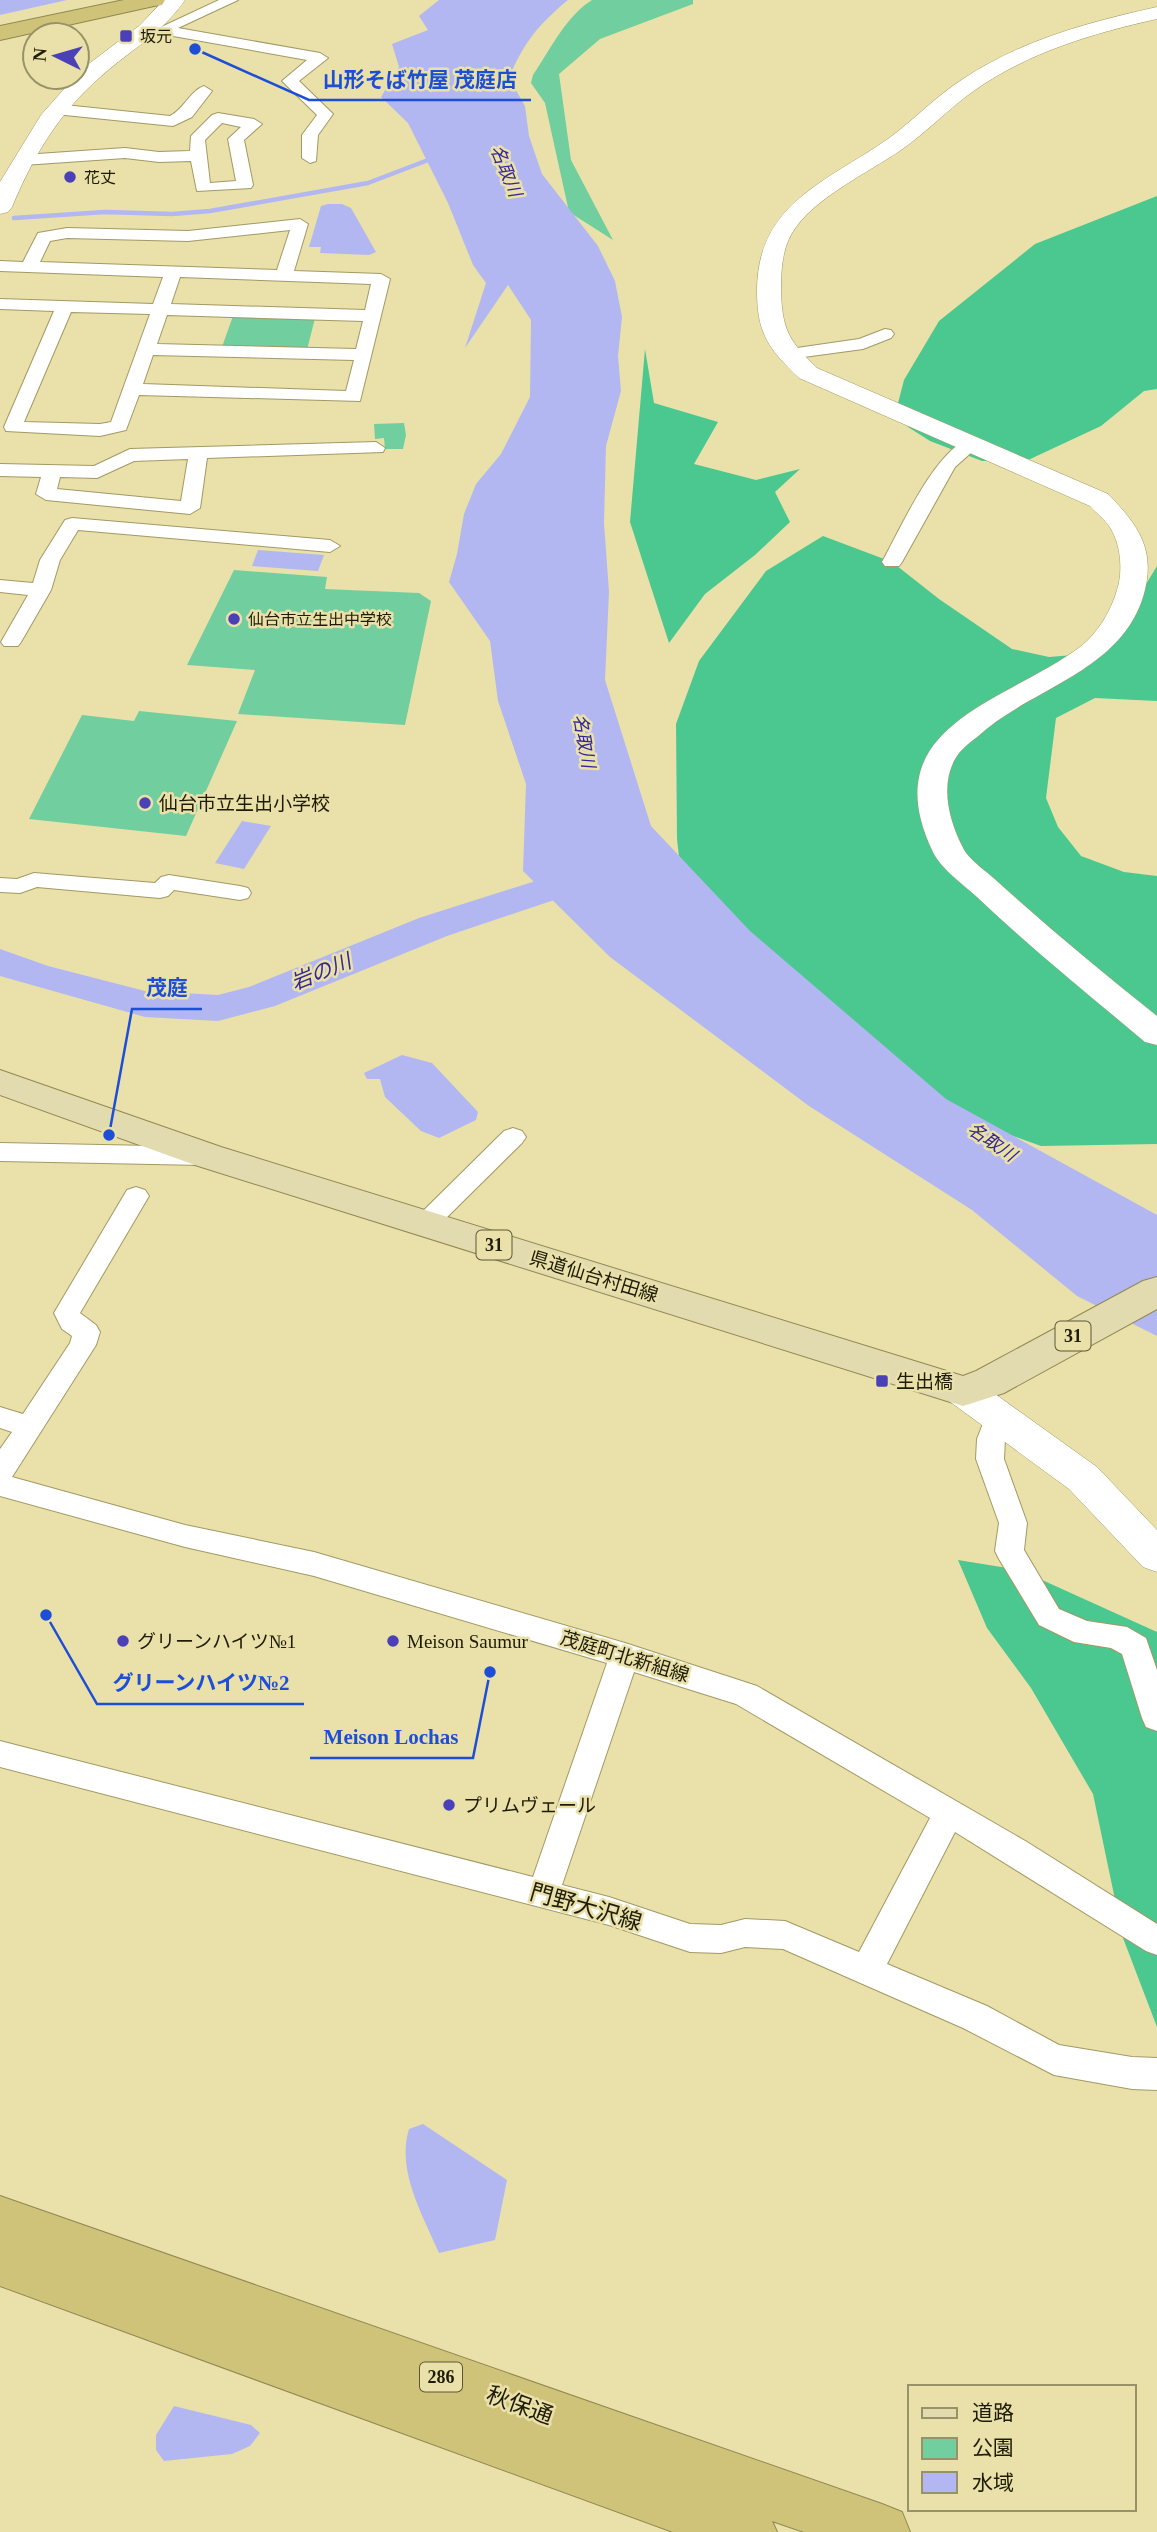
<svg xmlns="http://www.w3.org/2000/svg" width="1157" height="2532" font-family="'Times New Roman','Noto Sans JP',serif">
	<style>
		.green { fill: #71ce9f }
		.forest { fill: #4ac88f }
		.water { fill: #b2b7f2 }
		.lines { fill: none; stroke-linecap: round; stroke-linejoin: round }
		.stream { stroke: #b2b7f2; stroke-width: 4.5 }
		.river { fill: #b2b7f2; fill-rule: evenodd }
		.street-casing { stroke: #a29964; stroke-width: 2 }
		.secondary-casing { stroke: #a29964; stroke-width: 1 }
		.primary-casing { stroke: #918851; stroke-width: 2 }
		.highway-casing { stroke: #918851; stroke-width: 2 }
		.street { fill: #fff; fill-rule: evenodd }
		.secondary { fill: #fff; fill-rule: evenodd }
		.primary { fill: #e2dbaf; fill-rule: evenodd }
		.highway { fill: #cfc379; fill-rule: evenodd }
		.poi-dot { fill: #4a40b7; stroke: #e9e1a9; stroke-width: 2.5 }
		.labels { text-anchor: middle; stroke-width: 5; stroke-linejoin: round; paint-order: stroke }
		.far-poi-label { font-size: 16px; fill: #1f1b06; stroke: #e9e1a9; text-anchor: start }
		.far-water-label { font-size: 18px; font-style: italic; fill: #352694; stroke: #e9e1a9 }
		.shield { fill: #e9e1a9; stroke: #5c5637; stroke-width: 2 }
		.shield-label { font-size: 18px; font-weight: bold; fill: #1f1b06 }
		.poi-label { font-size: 19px; fill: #1f1b06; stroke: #e9e1a9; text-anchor: start }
		.street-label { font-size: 19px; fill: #1f1b06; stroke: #e9e1a9 }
		.water-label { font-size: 21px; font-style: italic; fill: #352694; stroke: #e9e1a9 }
		.near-street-label { font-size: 23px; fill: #1f1b06; stroke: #e9e1a9 }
		.leader { fill: none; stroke: #1d4ed8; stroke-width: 2.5 }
		.callout-dot { fill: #1d4ed8; stroke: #e9e1a9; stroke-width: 2.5 }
		.callout-label { font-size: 21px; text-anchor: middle; font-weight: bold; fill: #1d4ed8; stroke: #e9e1a9; stroke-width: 5; stroke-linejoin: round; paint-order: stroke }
	</style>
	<rect width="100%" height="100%" fill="#e9e1a9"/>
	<!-- green -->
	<g class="green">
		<path d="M592 0H693V4L600 39 559 74 571 160 613 240 569 212 545 103 531 83 533 75C550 50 566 16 592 0Z"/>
		<polygon points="233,316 315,318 307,350 222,347"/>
		<polygon points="404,423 406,435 403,449 385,449 384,438 375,439 374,424"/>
		<polygon points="234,570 327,577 325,589 419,593 431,601 405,725 238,714 255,670 187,665"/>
		<polygon points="139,711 237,721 186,836 29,819 82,715 134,721"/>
	</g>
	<!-- forest -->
	<g class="forest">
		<polygon points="1157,196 1157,389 1144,391 1101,426 1026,461 982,461 930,441 908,427 897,407 904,380 939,321 1035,244"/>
		<polygon points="645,349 654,403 718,422 694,464 756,480 800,469 775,492 790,522 755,555 705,594 669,643 630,522"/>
		<polygon points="823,536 892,562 939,599 1012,649 1049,657 1098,653 1120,627 1157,566 1157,701 1095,698 1056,718 1046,798 1058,827 1081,856 1124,872 1157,876 1157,1144 1041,1146 935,1108 687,929 677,839 676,724 699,661 766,571"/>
		<polygon points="958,1560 1020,1570 1157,1632 1157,2027 1123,1938 1093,1794 1031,1688 987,1628"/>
	</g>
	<!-- water -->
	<g class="water">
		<polygon points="0,0 67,0 0,15"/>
		<path d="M439 0H568C538 25 524 42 509 78L525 106 529 136 542 174 598 246 615 281 622 317 618 356 621 391 606 446 604 523 609 592 605 680 651 826 750 931 946 1099 1157 1215V1336L1077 1296 972 1210 809 1106 610 957 523 871 526 784 498 701 490 641 449 582 457 554 464 514 476 484 501 454 530 397 531 320 508 285 465 348 486 283 473 265 448 203 408 123 381 97 399 67 392 44 428 30 419 16Z"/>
		<polygon points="328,204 342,204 351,208 376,252 369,255 320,253 321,247 309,247 321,206"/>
		<polygon points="258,550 324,555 318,571 252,566"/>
		<polygon points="242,821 271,826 244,869 215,863"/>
		<polygon points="402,1055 432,1063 478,1112 476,1120 439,1138 421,1131 385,1097 380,1079 367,1079 364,1073"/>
		<path d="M423 2124 507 2180 495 2240 439 2253C423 2216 396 2170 409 2129Z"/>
		<polygon points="174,2406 251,2425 260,2433 250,2446 232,2454 164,2461 156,2450 156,2435"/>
	</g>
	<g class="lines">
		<!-- stream -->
		<polyline class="stream" points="14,218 105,212 172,214 210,211 368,183 436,157"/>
		<!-- river -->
		<polygon class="river" points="599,856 612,860 618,868 612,876 599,885 447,936 275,1006 218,1021 145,1017 0,976 0,949 48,966 145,991 218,995 249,987 419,918 573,869 586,860"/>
		<defs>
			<g id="street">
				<polygon points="219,0 238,0 178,28 320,53 328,58 299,81 333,114 318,135 316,161 310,163 302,158 302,135 317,115 282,81 307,60 162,34 155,30"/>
				<path d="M204 86 212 91 192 117 173 126 55 114 47 109 55 104 170 116C184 109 190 91 204 86Z"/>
				<path d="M218 113 254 119 262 124 244 140 253 185 251 188 197 191 191 161 159 162 125 158 23 165 15 160 23 155 125 148 159 152 190 151 191 136 212 115ZM222 123 241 127 228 139 236 181 210 183 205 140Z"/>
				<path d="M300 219 308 224 294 271 381 274 390 279 360 401 139 395 126 430 100 436 6 431 4 427 54 311 0 309V299L153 304 163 277 0 271V261L23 262 38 233 67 228 188 231ZM290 230 277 270 40 262 50 241 67 238 188 241ZM180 277 371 284 365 310 171 304ZM71 312 150 314 111 422 100 424 24 422ZM167 315 363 321 356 349 157 344ZM153 355 354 360 346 391 143 384Z"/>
				<polygon points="885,329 891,330 894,334 891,338 863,349 789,359 780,354 783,350 859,339"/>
				<path d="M972 438 981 444 955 467 902 562 899 566H885L882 562C900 530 936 447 972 438Z"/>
				<path d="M376 442 385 448 383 452 207 458 200 508 190 514 46 500 36 494 41 477 0 476V464L94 466 130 449ZM188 459 181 501 57 489 60 477 97 478 134 461Z"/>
				<polygon points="72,518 330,540 340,546 330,552 78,530 60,560 51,590 21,642 18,646 4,646 1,642 28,595 0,592 0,580 33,583 40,560 65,520"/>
				<polygon points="34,873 155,883 161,877 169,875 240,886 248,888 251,893 248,898 240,900 174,890 168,896 160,898 37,887 20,893 0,892 0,878 17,879"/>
				<polygon points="513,1128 522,1131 526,1137 522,1143 434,1230 425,1233 416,1230 412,1224 416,1218 504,1131"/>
				<polygon points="0,1143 203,1147 212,1150 216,1156 212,1162 203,1165 0,1161"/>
				<path d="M136 1187 145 1190 149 1196 80 1313 96 1325 100 1332 96 1345 12 1477 185 1525 314 1552 625 1643 757 1686 1027 1842 1157 1924V1955L1146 1951 955 1832 887 1964 987 2006 1059 2045 1132 2057 1157 2058V2090L1132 2089 1054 2075 963 2028 783 1949 745 1947 721 1953 690 1952 609 1925 0 1767V1741L533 1877 607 1663 314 1576 185 1547 0 1496V1449L12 1432 0 1428V1407L23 1414 70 1343 72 1336 62 1329 54 1313 127 1190ZM634 1672 736 1704 930 1818 859 1952 785 1921 745 1919 721 1925 690 1924 609 1897 562 1885Z"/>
				<polygon points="999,1405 1009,1408 1013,1415 1005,1439 1004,1459 1027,1523 1024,1550 1059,1609 1087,1621 1127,1627 1146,1638 1157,1670 1157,1731 1146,1727 1142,1718 1122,1654 1111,1648 1074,1642 1039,1625 999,1559 995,1551 999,1523 976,1459 977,1439 989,1408"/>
			</g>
			<g id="secondary">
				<path d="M164 0H185C162 34 127 52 98 79 58 114 32 159 12 207L8 212 0 214V182L41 115 82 69 139 26Z"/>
				<path d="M1157 7V19C1094 33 1029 52 975 90 949 108 927 132 901 150 869 172 812 199 792 233 782 250 781 271 781 290 782 330 789 341 817 368L1108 494C1139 526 1157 551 1143 597 1119 673 1030 688 977 737 969 743 960 750 955 759 940 786 949 820 962 846 968 860 988 872 999 883 1050 929 1103 973 1157 1016V1045L1145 1042C1088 994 1031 948 977 897 963 884 941 869 933 852 872 725 1005 703 1080 647 1098 633 1111 611 1117 590 1123 572 1121 546 1111 529 1106 520 1096 513 1090 506L799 378C769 349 757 334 757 291 757 204 826 182 888 139 914 120 936 96 963 79 1022 40 1089 22 1157 7Z"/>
				<polygon points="963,1377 977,1381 1097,1467 1157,1530 1157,1572 1143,1567 1069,1489 949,1401 944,1391 949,1381"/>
			</g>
			<polygon id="primary" points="0,1070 221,1147 963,1376 976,1371 1143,1281 1157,1277 1157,1309 1004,1393 963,1406 195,1165 0,1095"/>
			<g id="highway">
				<polygon points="124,0 165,0 162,5 154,6 0,40 0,26"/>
				<polygon points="0,2196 882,2504 902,2512 910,2532 804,2532 772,2521 777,2532 673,2532 0,2286"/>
			</g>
		</defs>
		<!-- street casing -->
		<use href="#street" class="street-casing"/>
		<!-- secondary casing -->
		<use href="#secondary" class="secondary-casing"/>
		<!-- primary casing -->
		<use href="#primary" class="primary-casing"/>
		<!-- highway casing -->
		<use href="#highway" class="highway-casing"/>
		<!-- street -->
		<use href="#street" class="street"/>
		<!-- secondary -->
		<use href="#secondary" class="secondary"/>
		<!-- primary -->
		<use href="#primary" class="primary"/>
		<!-- highway -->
		<use href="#highway" class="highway"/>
	</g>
	<!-- markers -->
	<g class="poi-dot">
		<rect x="119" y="29" width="14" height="14" rx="3.5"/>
		<circle cx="70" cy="177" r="7"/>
		<circle cx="234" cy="619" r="7"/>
		<circle cx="145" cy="803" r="7"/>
		<rect x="875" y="1374" width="14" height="14" rx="3.5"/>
		<circle cx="123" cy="1641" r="7"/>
		<circle cx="393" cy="1641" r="7"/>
		<circle cx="449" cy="1805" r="7"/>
	</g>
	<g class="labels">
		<!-- far-poi labels -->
		<g class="far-poi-label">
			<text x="140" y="42">坂元</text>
			<text x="84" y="183">花丈</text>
			<text x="248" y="625">仙台市立生出中学校</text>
		</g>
		<!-- far-water labels -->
		<g class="far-water-label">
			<text transform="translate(506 171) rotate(68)" y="6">名取川</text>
			<text transform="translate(584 741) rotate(80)" y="6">名取川</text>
			<text transform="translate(992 1142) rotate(34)" y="6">名取川</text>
		</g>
		<!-- shield labels -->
		<g class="shield">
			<rect x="476.5" y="1230.5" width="35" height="29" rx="5"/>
			<rect x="1055.5" y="1321.5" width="35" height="29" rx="5"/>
			<rect x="420" y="2362.5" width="42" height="29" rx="5"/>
		</g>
		<g class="shield-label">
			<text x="494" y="1251">31</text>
			<text x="1073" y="1342">31</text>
			<text x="441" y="2383">286</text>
		</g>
		<!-- poi labels -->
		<g class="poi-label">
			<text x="159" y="810">仙台市立生出小学校</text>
			<text x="896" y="1388">生出橋</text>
			<text x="137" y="1648">グリーンハイツ№1</text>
			<text x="407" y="1648">Meison Saumur</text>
			<text x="463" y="1812">プリムヴェール</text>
		</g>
		<!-- street labels -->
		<g class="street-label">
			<text transform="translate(594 1276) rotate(17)" y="7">県道仙台村田線</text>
			<text transform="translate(625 1656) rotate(17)" y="7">茂庭町北新組線</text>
		</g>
		<!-- water labels -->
		<g class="water-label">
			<text transform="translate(321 972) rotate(-22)" y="7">岩の川</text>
		</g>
		<!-- near-street labels -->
		<g class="near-street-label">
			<text transform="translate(586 1907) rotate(16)" y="8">門野大沢線</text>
			<text transform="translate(520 2405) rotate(20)" y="8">秋保通</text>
		</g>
	</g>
	<!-- callouts -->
	<path class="leader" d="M195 49L309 100H531M109 1135L132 1009H202M46 1615L97 1704H304M490 1672L473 1758H310"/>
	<g class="callout-dot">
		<circle cx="195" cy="49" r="7"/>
		<circle cx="109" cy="1135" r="7"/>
		<circle cx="46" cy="1615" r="7"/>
		<circle cx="490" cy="1672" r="7"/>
	</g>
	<g class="callout-label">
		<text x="420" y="87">山形そば竹屋 茂庭店</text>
		<text x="167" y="995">茂庭</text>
		<text x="201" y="1690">グリーンハイツ№2</text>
		<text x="391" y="1744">Meison Lochas</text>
	</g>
	<!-- legend -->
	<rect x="908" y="2385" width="228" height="126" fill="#e9e1a9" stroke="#989268" stroke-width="2"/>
	<rect x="922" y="2408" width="35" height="10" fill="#e2dbaf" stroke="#989268" stroke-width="2"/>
	<text x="972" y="2420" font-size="21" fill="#1f1b06">道路</text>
	<rect x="922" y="2438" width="35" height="21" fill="#71ce9f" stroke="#989268" stroke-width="2"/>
	<text x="972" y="2455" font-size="21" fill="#1f1b06">公園</text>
	<rect x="922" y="2472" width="35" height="21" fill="#b2b7f2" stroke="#989268" stroke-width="2"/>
	<text x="972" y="2490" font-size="21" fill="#1f1b06">水域</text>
	<!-- north arrow -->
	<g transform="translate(56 56) rotate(275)"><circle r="33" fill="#e9e1a9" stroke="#989268" stroke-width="2"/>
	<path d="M0-5L12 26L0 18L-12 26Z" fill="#4a40b7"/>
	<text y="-10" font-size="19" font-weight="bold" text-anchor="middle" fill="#1f1b06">N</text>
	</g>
</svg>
